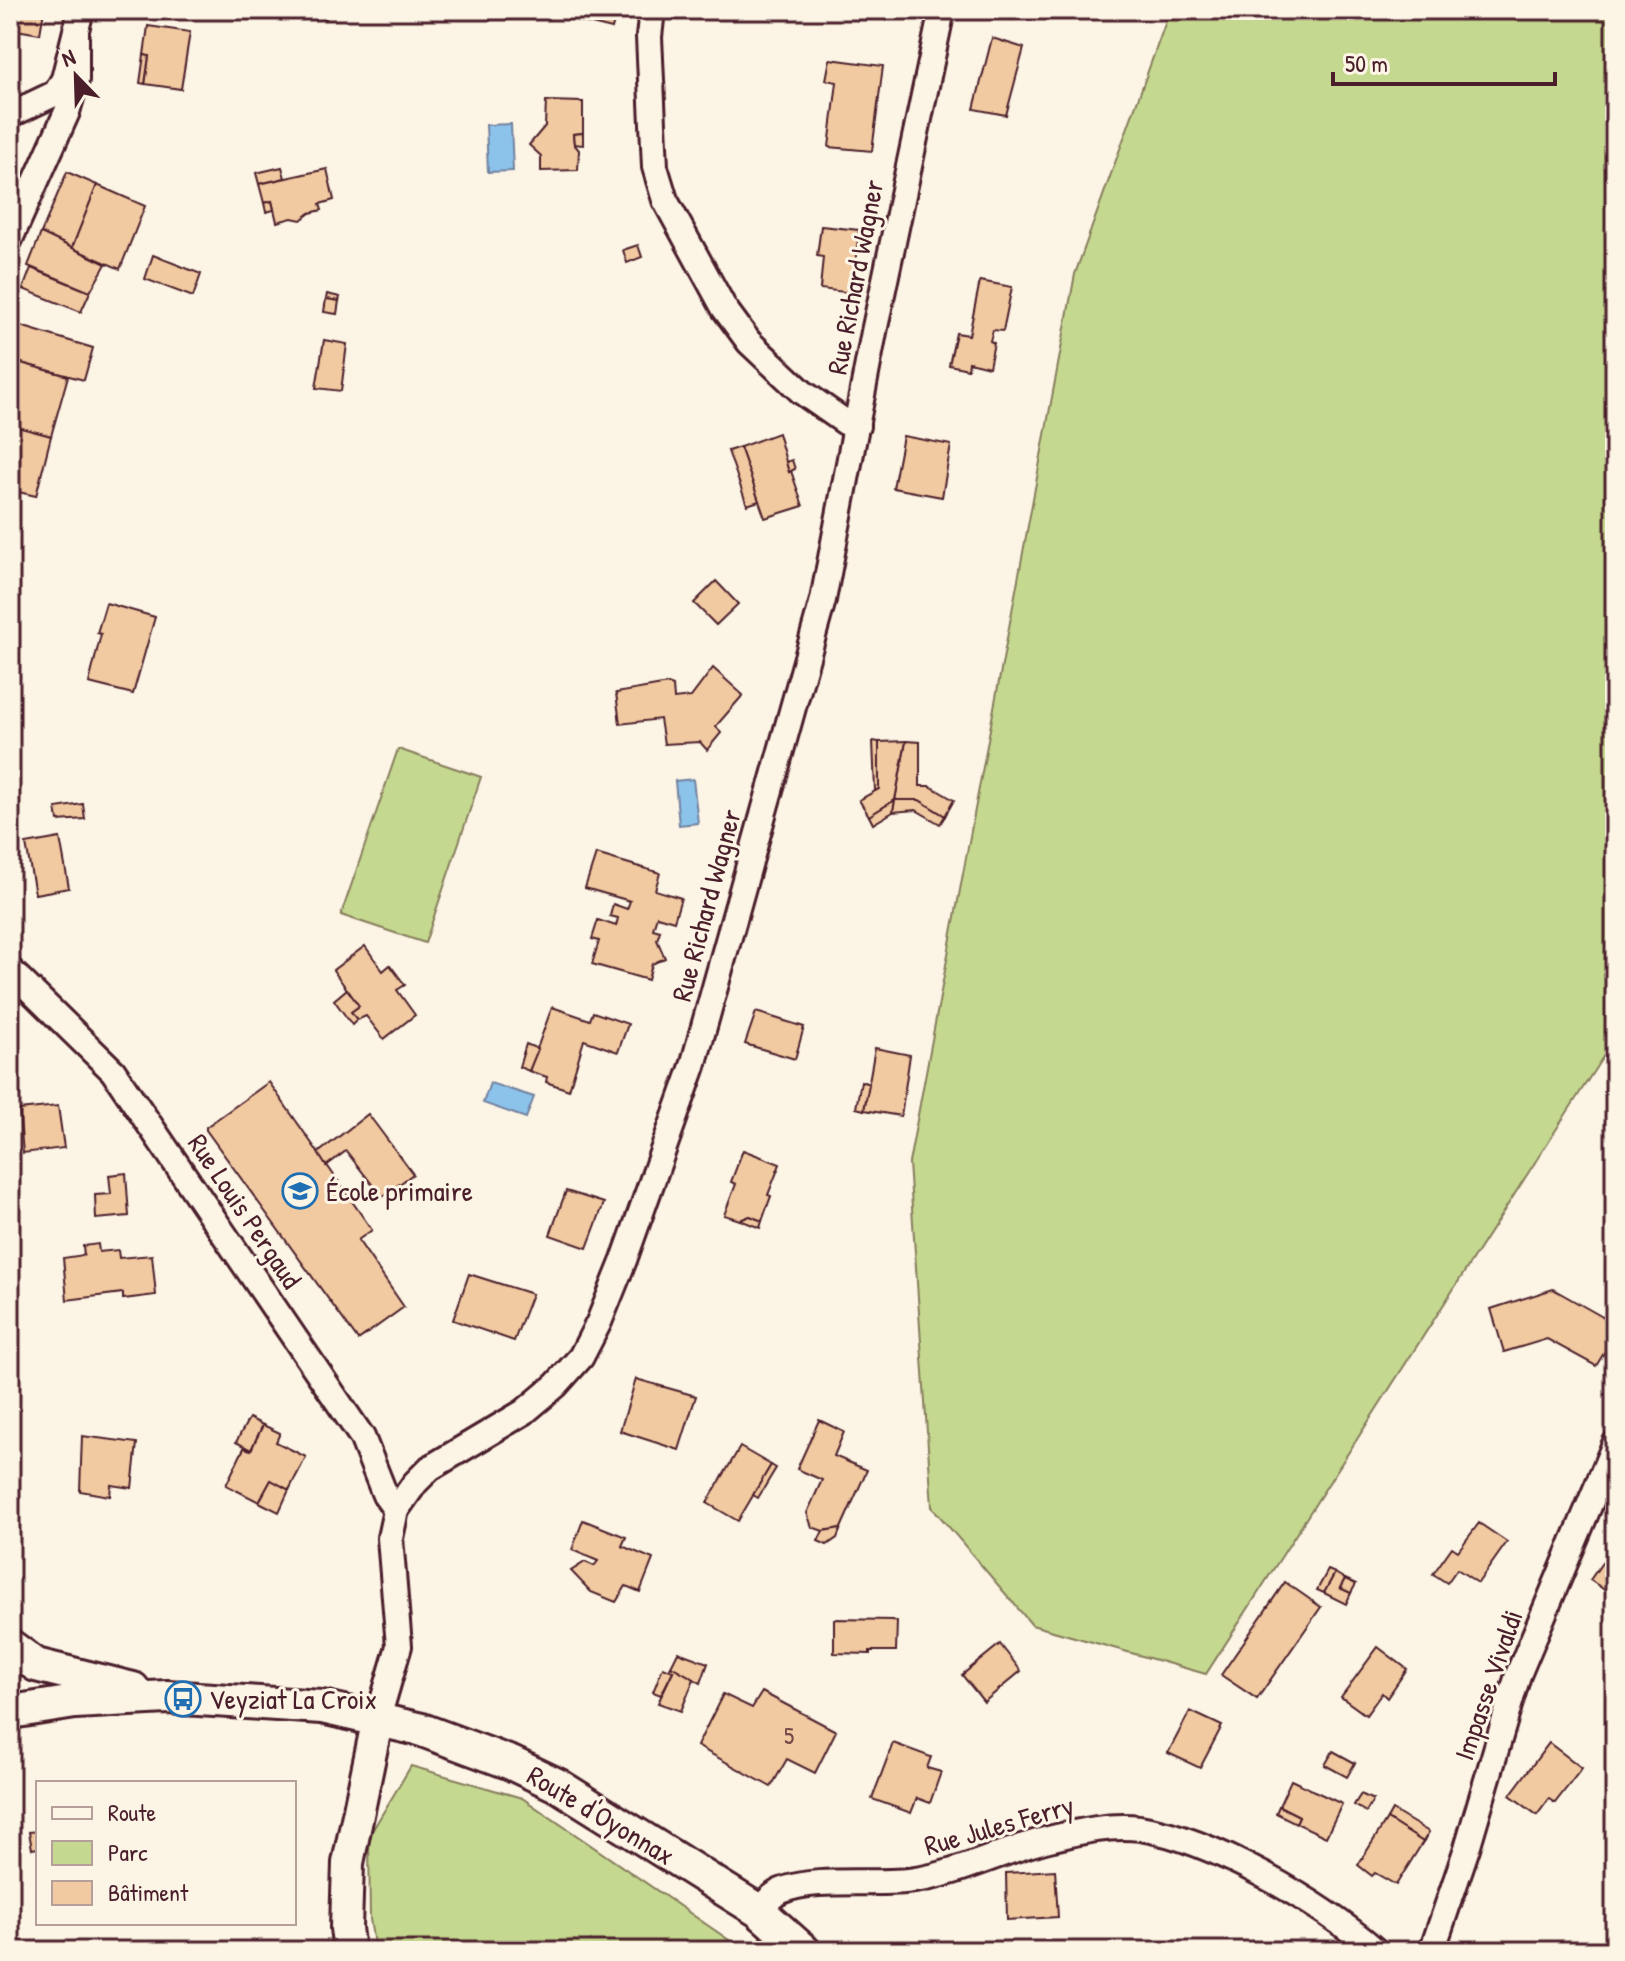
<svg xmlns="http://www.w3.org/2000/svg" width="1625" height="1961" font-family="'Patrick Hand',sans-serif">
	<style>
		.green { fill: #c4d98f; stroke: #877c5d; stroke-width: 2 }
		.water { fill: #8cc3eb; stroke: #72819e; stroke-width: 2 }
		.building { fill: #f1caa1; stroke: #4a1f2b; stroke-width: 2 }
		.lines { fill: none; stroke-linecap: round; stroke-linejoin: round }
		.minor-casing { stroke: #4a1f2b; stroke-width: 30 }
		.tertiary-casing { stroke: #4a1f2b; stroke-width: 36 }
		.secondary-casing { stroke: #4a1f2b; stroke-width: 38 }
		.minor { stroke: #fcf5e5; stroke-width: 24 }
		.tertiary { stroke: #fcf5e5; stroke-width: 30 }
		.secondary { stroke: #fcf5e5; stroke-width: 32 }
		.labels { text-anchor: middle; stroke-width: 6; stroke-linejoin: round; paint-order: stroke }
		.number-label { font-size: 24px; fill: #744a48 }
		.street-label { font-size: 28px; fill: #4a1f2b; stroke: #fcf5e5 }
		.poi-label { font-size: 28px; fill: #4a1f2b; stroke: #fcf5e5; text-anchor: start }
	</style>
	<rect width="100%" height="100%" fill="#fcf5e5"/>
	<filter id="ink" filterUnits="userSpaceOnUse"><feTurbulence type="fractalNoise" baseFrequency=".0125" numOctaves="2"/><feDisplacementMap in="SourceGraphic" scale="16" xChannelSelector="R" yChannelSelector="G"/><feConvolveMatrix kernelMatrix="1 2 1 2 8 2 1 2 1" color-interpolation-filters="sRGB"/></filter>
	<g filter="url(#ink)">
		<!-- green -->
		<g class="green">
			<polygon points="1170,10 1615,10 1615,1038 1206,1674 1032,1625 932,1507 909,1163 1075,274"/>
			<polygon points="398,749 481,777 425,943 341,915"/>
			<polygon points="411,1766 522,1798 745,1951 375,1951 370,1919 369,1836"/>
		</g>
		<!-- water -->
		<g class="water">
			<polygon points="511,124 513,171 488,172 486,125"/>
			<polygon points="693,779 698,823 679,825 675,781"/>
			<polygon points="490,1083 534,1097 526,1118 483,1103"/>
		</g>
		<!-- building -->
		<g class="building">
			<polygon points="10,10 44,10 40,34 10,29"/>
			<polygon points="297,10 327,10 326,19 296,14"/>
			<polygon points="548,10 617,10 612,29 547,13"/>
			<polygon points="148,26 190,32 181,89 145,84 149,56 144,55"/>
			<polygon points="992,38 1024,48 1006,115 974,109"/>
			<polygon points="144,55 149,56 145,84 140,83"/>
			<polygon points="830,59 883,66 872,151 829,147 837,82 826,80"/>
			<polygon points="546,101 583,102 583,133 573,134 574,144 579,150 578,170 541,171 541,156 529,145 545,126"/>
			<polygon points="583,133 583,145 574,144 573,134"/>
			<polygon points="282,167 285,178 259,184 256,173"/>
			<polygon points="327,169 334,200 320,204 322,210 310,213 301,220 292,218 277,222 272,201 264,203 259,184"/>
			<polygon points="67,172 97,185 72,248 41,233"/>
			<polygon points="97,185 145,206 120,269 72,248"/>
			<polygon points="272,201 274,210 266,212 264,203"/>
			<polygon points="821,226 859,230 852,293 820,289 823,257 817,256"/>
			<polygon points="41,233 106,264 90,292 28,266"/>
			<polygon points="638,245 642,257 627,263 623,250"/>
			<polygon points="153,255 201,274 193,297 145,279"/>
			<polygon points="31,268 90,292 81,312 23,289"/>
			<polygon points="980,281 1012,287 1003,331 993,330 990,341 994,343 989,367 969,362 968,369 949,365 956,333 969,335"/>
			<polygon points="327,294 340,297 339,301 326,299"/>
			<polygon points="326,299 339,301 337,314 324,312"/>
			<polygon points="14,324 93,348 84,380 10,360 10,336"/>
			<polygon points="324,340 347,344 341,391 316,388"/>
			<polygon points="10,360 68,376 51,436 10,425"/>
			<polygon points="10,425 51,436 36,496 10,490"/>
			<polygon points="778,433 789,472 791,471 803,506 765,518 740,447"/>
			<polygon points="903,436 951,445 942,497 893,488"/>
			<polygon points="740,447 759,501 747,505 728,451"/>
			<polygon points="792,460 795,469 789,472 786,462"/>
			<polygon points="716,581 738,604 716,625 694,603"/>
			<polygon points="106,603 155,617 133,694 89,683 101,634 97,633"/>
			<polygon points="713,668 743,695 716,726 721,733 707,750 700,742 664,744 660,719 620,724 616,693 668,684 673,686 674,699 691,697"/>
			<polygon points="873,741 879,742 879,789 875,791"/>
			<polygon points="906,741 920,742 920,786 930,786 954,800 945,816 919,800 895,800"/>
			<polygon points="906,741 895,800 869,816 859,800 879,789 879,742"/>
			<polygon points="895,800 893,812 873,824 869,816"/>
			<polygon points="895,800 919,800 945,816 940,824 916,810 893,812"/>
			<polygon points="83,804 85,819 58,821 56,808"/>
			<polygon points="60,838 69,888 35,894 26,844"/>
			<polygon points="596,854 660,873 655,890 681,898 674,921 657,916 653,929 660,931 657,940 665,958 652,964 648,980 592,964 599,941 592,939 598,920 616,926 618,918 610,916 613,904 627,909 630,901 585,888"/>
			<polygon points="365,946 383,971 390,965 405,985 397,990 415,1015 384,1039 366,1016 357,1020 351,1012 359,1006 333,970"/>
			<polygon points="347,989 359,1006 351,1012 357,1020 352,1025 334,1000"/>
			<polygon points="552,1007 590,1020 593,1012 628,1024 618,1052 584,1040 569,1090 546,1082 547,1077 529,1071"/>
			<polygon points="756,1012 804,1027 795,1059 745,1044"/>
			<polygon points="526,1044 538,1049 529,1071 519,1067"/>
			<polygon points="875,1048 910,1055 901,1116 864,1110"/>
			<polygon points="861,1081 869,1084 864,1110 856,1108"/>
			<polygon points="269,1082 372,1230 358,1240 404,1307 358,1340 206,1130 206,1127"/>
			<polygon points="58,1106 64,1148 23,1153 19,1110"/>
			<polygon points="368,1114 413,1174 382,1197 346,1151 326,1166 318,1153"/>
			<polygon points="743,1150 780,1164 768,1195 771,1196 762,1221 750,1216 740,1220 724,1215 736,1184 731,1182"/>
			<polygon points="126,1173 129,1216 96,1219 95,1195 111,1194 109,1175"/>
			<polygon points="566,1191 604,1203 587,1248 550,1235"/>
			<polygon points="750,1216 762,1221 760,1228 740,1220"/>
			<polygon points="98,1244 99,1252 118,1250 119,1258 152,1255 156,1295 123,1299 123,1293 67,1300 63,1258 84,1255 83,1246"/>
			<polygon points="469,1274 532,1294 514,1341 453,1320"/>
			<polygon points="1553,1289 1615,1324 1615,1335 1596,1366 1547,1339 1504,1352 1491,1309"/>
			<polygon points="636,1379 696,1396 679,1450 620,1431"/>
			<polygon points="249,1418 263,1425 251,1450 236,1442"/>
			<polygon points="819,1420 844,1432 834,1456 867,1470 841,1528 823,1531 812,1527 807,1513 822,1480 797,1469"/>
			<polygon points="263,1425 280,1433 276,1442 306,1457 289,1490 271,1480 259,1502 226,1485 244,1448 251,1450"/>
			<polygon points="82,1436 137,1443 132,1488 111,1485 110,1496 80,1491"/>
			<polygon points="740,1447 771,1465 738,1521 707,1503"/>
			<polygon points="771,1465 776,1468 758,1498 753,1495"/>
			<polygon points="271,1480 289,1490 279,1512 259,1502"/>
			<polygon points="583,1520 626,1537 622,1546 653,1559 640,1592 626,1586 616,1602 591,1592 571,1571 585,1562 594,1566 598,1561 572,1550"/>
			<polygon points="1479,1523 1507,1542 1478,1583 1457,1569 1447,1583 1433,1574 1452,1547 1458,1551"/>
			<polygon points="841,1528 837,1538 827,1545 818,1541 823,1531"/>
			<polygon points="1615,1544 1615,1597 1590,1580"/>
			<polygon points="1328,1570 1335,1573 1324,1593 1317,1590"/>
			<polygon points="1335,1573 1345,1579 1340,1588 1351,1593 1346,1604 1324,1593"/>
			<polygon points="1345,1579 1356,1584 1351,1593 1340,1588"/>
			<polygon points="1285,1582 1321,1607 1257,1699 1221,1675"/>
			<polygon points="834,1619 893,1620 897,1622 896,1651 870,1651 870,1654 834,1653"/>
			<polygon points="1000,1644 1021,1671 984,1702 962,1675"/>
			<polygon points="1378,1647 1407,1669 1387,1698 1382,1693 1366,1715 1341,1697"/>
			<polygon points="678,1652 708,1663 701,1683 671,1666"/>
			<polygon points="671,1666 694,1679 681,1711 658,1703 673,1671 669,1670"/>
			<polygon points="663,1667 673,1671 661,1695 653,1692"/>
			<polygon points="762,1692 836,1731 815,1773 787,1759 771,1787 697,1746 723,1694 752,1708"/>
			<polygon points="1190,1711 1222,1726 1200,1768 1168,1753"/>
			<polygon points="893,1743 931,1757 927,1768 941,1772 930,1803 917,1798 911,1813 872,1799"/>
			<polygon points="1549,1743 1582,1768 1555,1803 1549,1799 1537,1815 1510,1795"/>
			<polygon points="1333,1751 1355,1763 1347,1777 1325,1765"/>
			<polygon points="1291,1780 1342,1804 1326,1837 1296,1823 1299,1816 1279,1806"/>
			<polygon points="1361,1794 1373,1800 1366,1812 1354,1805"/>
			<polygon points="1279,1806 1299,1816 1296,1823 1276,1813"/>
			<polygon points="1392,1810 1429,1832 1423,1842 1387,1819"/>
			<polygon points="1387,1819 1423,1842 1396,1885 1375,1873 1372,1876 1358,1865"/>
			<polygon points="38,1831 38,1848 32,1849 29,1832"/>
			<polygon points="1055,1870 1058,1917 1007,1920 1006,1873"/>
			<polygon points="1334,1940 1348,1951 1326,1951"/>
		</g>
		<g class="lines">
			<defs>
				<g id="minor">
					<polyline points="652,10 649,37 655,167 665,200 724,308 749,342 802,392 845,422 857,426"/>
					<polyline points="10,115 56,93 64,79 81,10"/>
					<polyline points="10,239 67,112 76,80 76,34"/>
					<polyline points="10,970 113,1071 362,1437 385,1495 396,1510"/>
					<polyline points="378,1718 399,1646 390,1538 396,1510 415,1483 430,1468 524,1412 556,1385 581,1357 599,1322 624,1260 693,1066 823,600 874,332 942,10"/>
					<path d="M759 1911C765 1903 772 1895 781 1891 816 1876 877 1886 915 1880 959 1874 1006 1849 1049 1839 1078 1832 1110 1824 1140 1828 1214 1840 1319 1902 1376 1951"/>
					<polyline points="1432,1951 1467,1848 1518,1675 1615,1444"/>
				</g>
				<polyline id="tertiary" points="349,1951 346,1928 348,1863 378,1718"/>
				<g id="secondary">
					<polyline points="10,1646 36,1665 133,1689"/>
					<polyline points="11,1712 75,1702 167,1697 322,1707 422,1730 511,1763 559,1786 759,1911 804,1951"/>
				</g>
			</defs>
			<!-- minor casing -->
			<use href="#minor" class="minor-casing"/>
			<!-- tertiary casing -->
			<use href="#tertiary" class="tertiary-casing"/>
			<!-- secondary casing -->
			<use href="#secondary" class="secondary-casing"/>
			<!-- minor -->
			<use href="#minor" class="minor"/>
			<!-- tertiary -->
			<use href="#tertiary" class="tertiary"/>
			<!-- secondary -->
			<use href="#secondary" class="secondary"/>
		</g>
	</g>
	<!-- icons -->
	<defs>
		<symbol id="school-ring" viewBox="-11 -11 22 22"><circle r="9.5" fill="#fcf5e5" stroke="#1f6fb2" stroke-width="1.5"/><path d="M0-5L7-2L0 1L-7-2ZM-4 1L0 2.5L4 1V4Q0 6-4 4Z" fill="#1f6fb2"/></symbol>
		<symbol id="bus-ring" viewBox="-11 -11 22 22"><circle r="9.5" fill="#fcf5e5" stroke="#1f6fb2" stroke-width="1.5"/><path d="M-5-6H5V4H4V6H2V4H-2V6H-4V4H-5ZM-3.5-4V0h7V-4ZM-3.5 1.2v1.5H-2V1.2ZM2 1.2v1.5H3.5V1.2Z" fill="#1f6fb2"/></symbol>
	</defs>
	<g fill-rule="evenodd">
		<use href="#school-ring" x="280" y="1171" width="40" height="40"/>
		<use href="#bus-ring" x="163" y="1679" width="40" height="40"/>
	</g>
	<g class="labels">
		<!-- number labels -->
		<g class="number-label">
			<text x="789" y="1744">5</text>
		</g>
		<!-- street labels -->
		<g class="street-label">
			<text transform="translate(855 277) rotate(-79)" y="10">Rue Richard Wagner</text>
			<text transform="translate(706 905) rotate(-75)" y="10">Rue Richard Wagner</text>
			<text transform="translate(245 1211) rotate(56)" y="10">Rue Louis Pergaud</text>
			<text transform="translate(1488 1685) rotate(-71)" y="10">Impasse Vivaldi</text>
			<text transform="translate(601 1815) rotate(31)" y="10">Route d'Oyonnax</text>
			<text transform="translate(999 1825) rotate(-16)" y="10">Rue Jules Ferry</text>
		</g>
		<!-- poi labels -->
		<g class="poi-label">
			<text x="326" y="1201">École primaire</text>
			<text x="209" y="1709">Veyziat La Croix</text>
		</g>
	</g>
	<!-- margin -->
	<rect width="1625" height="1961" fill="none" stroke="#fcf5e5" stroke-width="40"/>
	<rect x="20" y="20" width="1585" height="1921" fill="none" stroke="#4a1f2b" stroke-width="3" filter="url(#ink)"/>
	<!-- legend -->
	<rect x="36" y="1781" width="260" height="144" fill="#fcf5e5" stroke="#b59f9b" stroke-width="2"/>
	<rect x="52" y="1807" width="40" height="12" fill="#fcf5e5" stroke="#b59f9b" stroke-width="2"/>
	<text x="108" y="1821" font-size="24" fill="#4a1f2b">Route</text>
	<rect x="52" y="1841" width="40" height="24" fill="#c4d98f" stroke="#b59f9b" stroke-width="2"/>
	<text x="108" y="1861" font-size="24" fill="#4a1f2b">Parc</text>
	<rect x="52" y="1881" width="40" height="24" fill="#f1caa1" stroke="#b59f9b" stroke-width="2"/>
	<text x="108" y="1901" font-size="24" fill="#4a1f2b">Bâtiment</text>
	<!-- north arrow -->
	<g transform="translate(76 76) rotate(337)" stroke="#fcf5e5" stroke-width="6" paint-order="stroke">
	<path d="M0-6L14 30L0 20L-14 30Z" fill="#4a1f2b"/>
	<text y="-12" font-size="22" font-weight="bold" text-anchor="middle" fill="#4a1f2b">N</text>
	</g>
	<!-- scale -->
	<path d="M1333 72v12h222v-12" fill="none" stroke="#4a1f2b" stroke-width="4"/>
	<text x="1345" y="72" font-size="24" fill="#4a1f2b" stroke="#fcf5e5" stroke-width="6" paint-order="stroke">50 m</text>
</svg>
